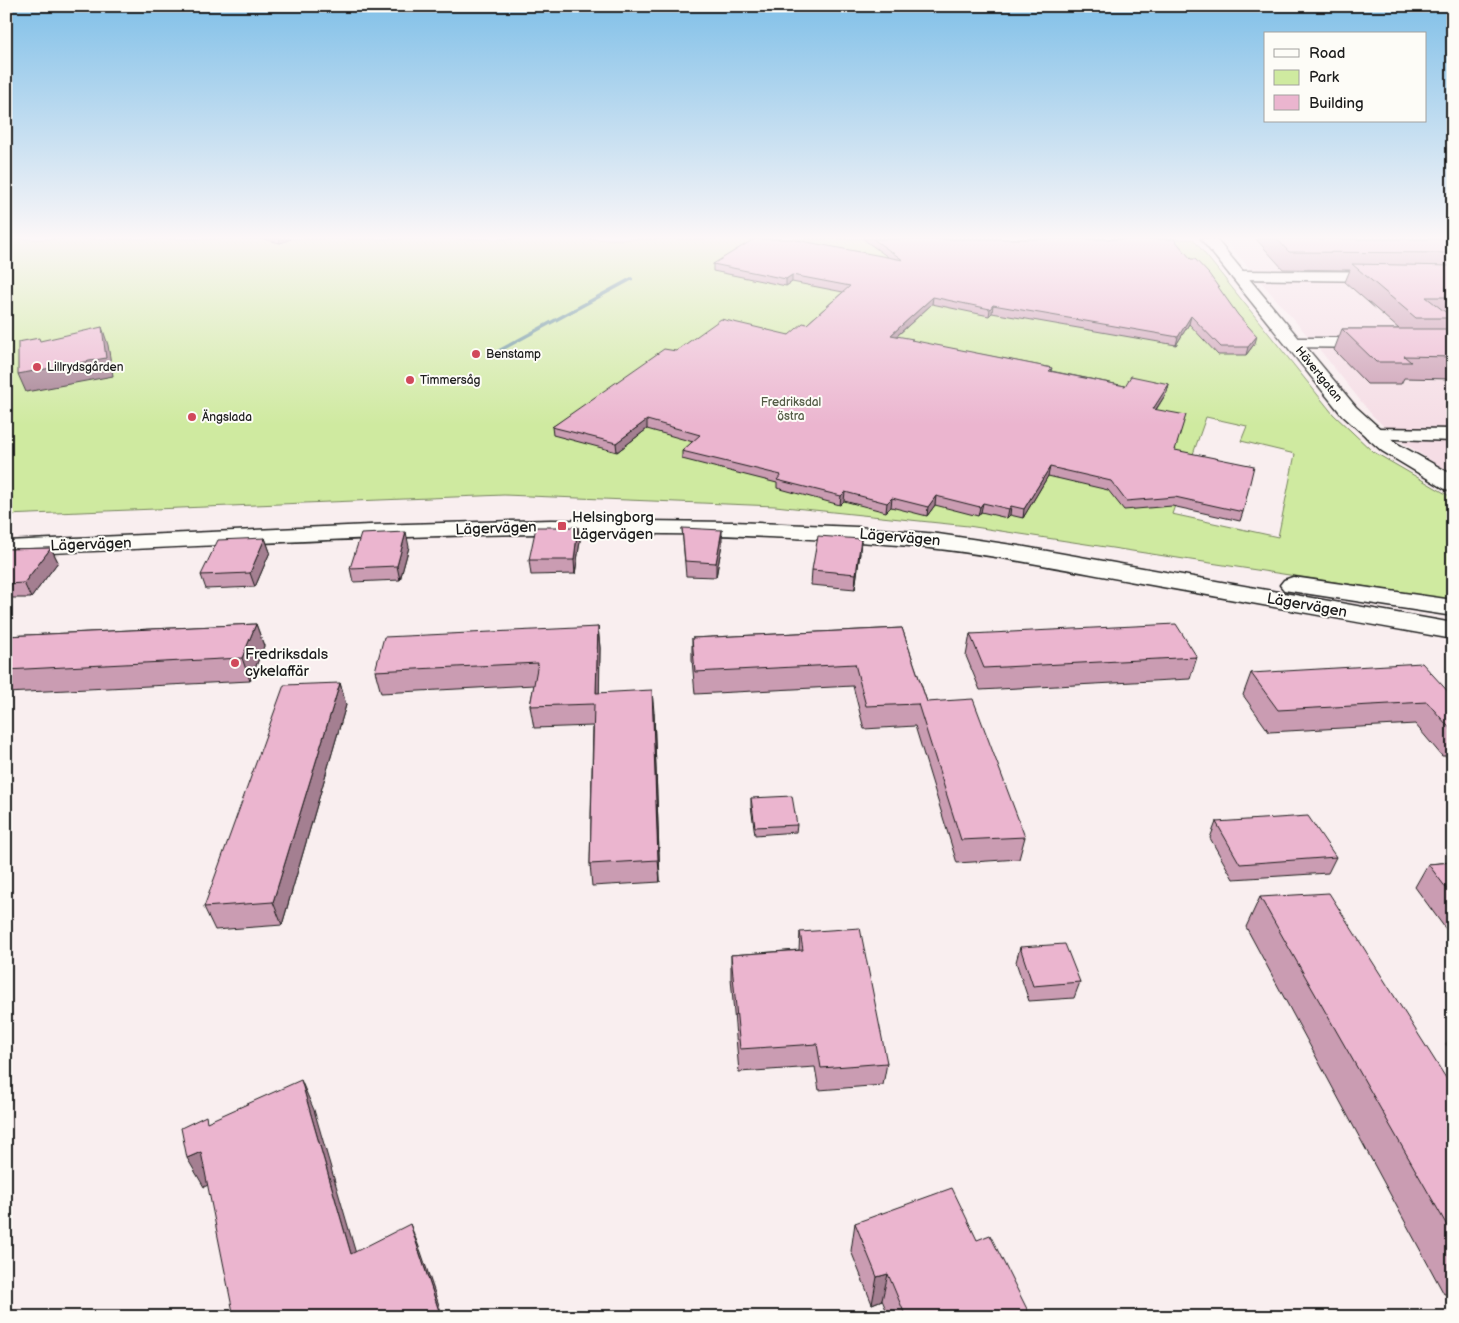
<svg xmlns="http://www.w3.org/2000/svg" width="1459" height="1323" font-family="'Balsamiq Sans',sans-serif">
	<style>
		.built { fill: #f5dde5 }
		.green { fill: #cfeaa0; stroke: #76835e; fill-rule: evenodd }
		.lines { fill: none; stroke-linecap: round; stroke-linejoin: round }
		.stream { fill: #5c8a96; fill-rule: evenodd }
		.minor-casing { stroke: #1c1c1c; stroke-width: 3 }
		.tertiary-casing { stroke: #1c1c1c; stroke-width: 3 }
		.minor { fill: #fdfcf7; fill-rule: evenodd }
		.tertiary { fill: #fdfcf7; fill-rule: evenodd }
		.wall { fill: #ca9cb2; stroke: #1c1c1c }
		.shaded-wall { fill: #a47f91; stroke: #1c1c1c }
		.building { fill: #ebb5cf; stroke: #1c1c1c }
		.poi-dot { fill: #d1495b; stroke: #fdfcf7; stroke-width: 2 }
		.labels { text-anchor: middle; stroke-width: 4; stroke-linejoin: round; paint-order: stroke }
		.far-poi-label { font-size: 12px; fill: #1c1c1c; stroke: #fdfcf7; text-anchor: start }
		.far-street-label { font-size: 12px; fill: #1c1c1c; stroke: #fdfcf7 }
		.far-park-label { font-size: 12px; fill: #525a44; stroke: #fdfcf7 }
		.poi-label { font-size: 15px; fill: #1c1c1c; stroke: #fdfcf7; text-anchor: start }
		.street-label { font-size: 15px; fill: #1c1c1c; stroke: #fdfcf7 }
	</style>
	<rect width="100%" height="100%" fill="#f9eeef"/>
	<filter id="ink" filterUnits="userSpaceOnUse"><feTurbulence type="fractalNoise" baseFrequency=".02" numOctaves="2"/><feDisplacementMap in="SourceGraphic" scale="10" xChannelSelector="R" yChannelSelector="G"/><feConvolveMatrix kernelMatrix="1 2 1 2 8 2 1 2 1" color-interpolation-filters="sRGB"/></filter>
	<g filter="url(#ink)">
		<!-- built -->
		<polygon class="built" points="1224,239 1453,239 1453,475 1396,438 1372,415 1319,349"/>
		<!-- green -->
		<path class="green" d="M6 239H1193L1333 414 1372 451 1453 498V600L968 526 775 506 504 495 6 515ZM1206 417 1247 426 1241 441 1295 454 1278 537 1172 514Z"/>
		<g class="lines">
			<!-- stream -->
			<polygon class="stream" points="631,277 633,278 633,280 502,351 497,350"/>
			<defs>
				<g id="minor">
					<polygon points="1239,271 1453,272 1453,282 1233,279 1231,276"/>
					<polygon points="1295,338 1374,338 1380,339 1383,343 1380,347 1374,348 1289,347 1286,343 1289,339"/>
					<polygon points="1374,428 1453,429 1453,441 1367,438 1364,434 1367,430"/>
				</g>
				<g id="tertiary">
					<polygon points="1201,239 1216,239 1356,407 1396,443 1453,475 1453,491 1445,489 1382,451 1342,415"/>
					<path d="M551 520 733 522 857 527 938 534 1019 546 1453 623V639C1345 620 1237 600 1129 581 1052 567 976 551 898 545 601 520 303 542 6 555V541L370 525Z"/>
					<polygon points="1293,577 1453,600 1453,616 1284,590 1280,585 1284,580"/>
				</g>
			</defs>
			<!-- minor casing -->
			<use href="#minor" class="minor-casing"/>
			<!-- tertiary casing -->
			<use href="#tertiary" class="tertiary-casing"/>
			<!-- minor -->
			<use href="#minor" class="minor"/>
			<!-- tertiary -->
			<use href="#tertiary" class="tertiary"/>
		</g>
		<!-- wall -->
		<g class="wall">
			<polygon points="263,239 291,239 280,243"/>
			<polygon points="863,239 1174,239 1255,343 1246,355 1218,355 1189,324 1176,345 992,313 989,316 932,304 897,336 912,341 1052,368 1051,371 1125,386 1169,384 1167,392 1156,410 1175,450 1243,512 1240,521 1172,506 1124,510 1108,490 1048,476 1023,518 1010,515 1007,518 981,512 978,516 935,505 927,516 891,507 886,512 844,501 840,505 777,488 777,483 682,459 682,451 693,442 647,429 617,452 553,435 552,427 676,351 789,335 807,324 843,292 792,282 786,286 713,271 713,264 888,257"/>
			<polygon points="1256,239 1453,239 1453,315 1450,315 1453,317 1453,319 1448,329 1453,329 1453,379 1404,378 1401,384 1367,384 1334,350 1342,329 1399,329 1345,282 1350,270 1283,269"/>
			<polygon points="578,527 580,541 575,574 531,575 529,560"/>
			<polygon points="682,528 722,544 716,577 686,576"/>
			<polygon points="265,538 270,552 255,587 206,589 201,575"/>
			<polygon points="409,547 400,580 353,582 350,568"/>
			<polygon points="51,548 58,562 31,598 6,598 6,549"/>
			<polygon points="860,553 855,589 811,585 812,570"/>
			<polygon points="256,624 264,646 250,681 6,693 6,636"/>
			<polygon points="598,627 600,648 599,693 654,712 660,882 592,886 590,864 593,726 534,728 530,706 534,685 381,693 375,671"/>
			<polygon points="902,628 927,702 1025,837 1019,859 957,863 915,726 864,729 853,686 695,694 692,660 692,638"/>
			<polygon points="970,634 1197,657 1190,679 980,690 966,656"/>
			<polygon points="1251,673 1453,697 1453,756 1442,756 1415,724 1269,732 1243,695"/>
			<polygon points="340,683 346,705 282,925 215,930 204,907"/>
			<polygon points="751,798 797,825 796,832 755,835 751,806"/>
			<polygon points="1216,822 1336,857 1328,873 1233,879 1210,838"/>
			<polygon points="1453,862 1453,939 1415,887 1428,864"/>
			<polygon points="1260,897 1453,1089 1453,1293 1444,1294 1246,927"/>
			<polygon points="800,932 887,1063 883,1085 819,1090 815,1067 739,1072 731,978 731,955 799,950"/>
			<polygon points="1020,947 1080,982 1074,998 1029,1001 1016,962"/>
			<polygon points="1451,1036 1453,1036 1453,1055 1446,1044"/>
			<polygon points="855,1223 977,1240 1031,1317 889,1317 882,1300 872,1304 851,1251"/>
		</g>
		<!-- shaded-wall -->
		<g class="shaded-wall">
			<polygon points="279,239 291,239 280,243"/>
			<polygon points="792,275 792,282 786,286 786,279"/>
			<polygon points="933,297 932,304 890,342 891,335"/>
			<polygon points="993,305 992,313 989,316 990,309"/>
			<polygon points="1191,316 1189,324 1176,345 1178,337"/>
			<polygon points="102,327 108,345 113,376 26,392 18,374"/>
			<polygon points="1257,336 1255,343 1246,355 1248,347"/>
			<polygon points="1169,384 1167,392 1151,417 1153,409"/>
			<polygon points="647,420 647,429 617,452 616,443"/>
			<polygon points="1050,467 1048,476 1023,518 1024,509"/>
			<polygon points="845,492 844,501 840,505 841,496"/>
			<polygon points="936,496 935,505 927,516 928,507"/>
			<polygon points="892,498 891,507 886,512 887,503"/>
			<polygon points="983,503 981,512 978,516 980,507"/>
			<polygon points="1011,506 1010,515 1007,518 1009,509"/>
			<polygon points="578,527 580,541 575,574 574,560"/>
			<polygon points="722,530 722,544 716,577 716,563"/>
			<polygon points="406,532 409,547 400,580 397,566"/>
			<polygon points="265,538 270,552 255,587 250,573"/>
			<polygon points="861,539 860,553 855,589 856,574"/>
			<polygon points="51,548 58,562 31,598 24,583"/>
			<polygon points="256,624 264,646 250,681 242,658"/>
			<polygon points="598,627 600,648 599,715 596,693"/>
			<polygon points="340,683 346,705 282,925 273,902"/>
			<polygon points="652,690 654,712 660,882 658,860"/>
			<polygon points="301,1080 314,1110 364,1281 351,1254"/>
			<polygon points="201,1152 218,1180 204,1187 187,1158"/>
			<polygon points="410,1224 421,1252 443,1317 441,1317"/>
			<polygon points="888,1274 882,1300 872,1304 877,1277"/>
		</g>
		<!-- building -->
		<g class="building">
			<polygon points="754,239 791,239 903,260 873,239 1174,239 1191,259 1195,259 1209,274 1238,315 1257,336 1248,347 1221,347 1191,316 1178,337 993,305 990,309 933,297 891,335 913,339 911,340 1052,368 1049,371 1125,386 1131,376 1169,384 1153,409 1186,415 1175,450 1254,466 1243,512 1175,497 1126,501 1111,481 1050,467 1024,509 1011,506 1009,509 983,503 980,507 936,496 928,507 892,498 887,503 845,492 841,496 777,480 781,475 682,451 700,435 647,420 616,443 552,427 664,349 676,351 721,319 789,335 803,323 807,324 850,286 792,275 786,279 713,264"/>
			<polygon points="1277,239 1453,239 1453,253 1289,252"/>
			<polygon points="1352,264 1453,266 1453,297 1426,297 1453,318 1416,318"/>
			<polygon points="102,327 106,358 18,374 18,342 39,338 40,341"/>
			<polygon points="1342,329 1453,329 1453,357 1404,356 1411,362 1376,362"/>
			<polygon points="536,527 578,527 574,560 529,560"/>
			<polygon points="682,528 722,530 716,563 685,561"/>
			<polygon points="406,532 397,566 350,568 361,534"/>
			<polygon points="818,536 861,539 856,574 812,570"/>
			<polygon points="265,538 250,573 201,575 218,540"/>
			<polygon points="51,548 24,583 6,584 6,549"/>
			<polygon points="256,624 242,658 6,670 6,636"/>
			<polygon points="1176,624 1197,657 984,668 970,634"/>
			<polygon points="598,627 596,693 652,690 658,860 590,864 594,704 530,706 538,663 375,671 384,637"/>
			<polygon points="902,628 927,702 973,699 1025,837 961,840 918,704 866,706 855,664 695,672 692,638"/>
			<polygon points="1422,663 1453,697 1453,732 1427,702 1278,710 1251,673"/>
			<polygon points="340,683 273,902 204,907 284,685"/>
			<polygon points="792,796 797,825 755,827 751,798"/>
			<polygon points="1308,816 1336,857 1240,864 1216,822"/>
			<polygon points="1453,862 1453,897 1428,864"/>
			<polygon points="1329,893 1453,1089 1453,1236 1260,897"/>
			<polygon points="860,928 887,1063 821,1068 817,1044 740,1049 731,955 803,950 800,932"/>
			<polygon points="1065,944 1080,982 1033,986 1020,947"/>
			<polygon points="301,1080 351,1254 410,1224 441,1317 234,1317 201,1152 187,1158 181,1128 206,1116 207,1122"/>
			<polygon points="952,1188 977,1240 990,1235 1031,1317 906,1317 888,1274 877,1277 855,1223"/>
		</g>
	</g>
	<!-- sky -->
	<linearGradient id="sky" x2="0" y2="1"><stop stop-color="#81c0e8"/><stop offset="0.56" stop-color="#fcf7f8"/><stop offset="1" stop-color="#fcf7f8" stop-opacity="0"/></linearGradient>
	<rect width="1459" height="425" fill="url(#sky)"/>
	<!-- markers -->
	<g class="poi-dot">
		<circle cx="476" cy="354" r="5"/>
		<circle cx="37" cy="367" r="5"/>
		<circle cx="410" cy="380" r="5"/>
		<circle cx="192" cy="417" r="5"/>
		<rect x="557" y="521" width="10" height="10" rx="2.5"/>
		<circle cx="235" cy="663" r="5"/>
	</g>
	<g class="labels">
		<!-- far-poi labels -->
		<g class="far-poi-label">
			<text x="486" y="358">Benstamp</text>
			<text x="47" y="371">Lillrydsgården</text>
			<text x="420" y="384">Timmersåg</text>
			<text x="202" y="421">Ängslada</text>
		</g>
		<!-- far-street labels -->
		<g class="far-street-label">
			<text transform="translate(1319 374) rotate(51)" y="4">Hävertgatan</text>
		</g>
		<!-- far-park labels -->
		<g class="far-park-label">
			<text x="791" y="406">Fredriksdal<tspan x="791" dy="14">östra</tspan></text>
		</g>
		<!-- poi labels -->
		<g class="poi-label">
			<text x="572" y="522">Helsingborg<tspan x="572" dy="17">Lägervägen</tspan></text>
			<text x="245" y="659">Fredriksdals<tspan x="245" dy="17">cykelaffär</tspan></text>
		</g>
		<!-- street labels -->
		<g class="street-label">
			<text transform="translate(496 528) rotate(-2)" y="5">Lägervägen</text>
			<text transform="translate(900 537) rotate(5)" y="5">Lägervägen</text>
			<text transform="translate(91 544) rotate(-2)" y="5">Lägervägen</text>
			<text transform="translate(1307 605) rotate(10)" y="5">Lägervägen</text>
		</g>
	</g>
	<!-- margin -->
	<rect width="1459" height="1323" fill="none" stroke="#fdfcf7" stroke-width="25"/>
	<rect x="12" y="12" width="1434" height="1298" fill="none" stroke="#1c1c1c" stroke-width="2" filter="url(#ink)"/>
	<!-- legend -->
	<rect x="1264" y="32" width="162" height="90" fill="#fdfcf7" stroke="#a3a29f"/>
	<rect x="1274" y="49" width="25" height="8" fill="#fdfcf7" stroke="#a3a29f"/>
	<text x="1309" y="58" font-size="15" fill="#1c1c1c">Road</text>
	<rect x="1274" y="70" width="25" height="15" fill="#cfeaa0" stroke="#a3a29f"/>
	<text x="1309" y="82" font-size="15" fill="#1c1c1c">Park</text>
	<rect x="1274" y="95" width="25" height="15" fill="#ebb5cf" stroke="#a3a29f"/>
	<text x="1309" y="108" font-size="15" fill="#1c1c1c">Building</text>
</svg>
